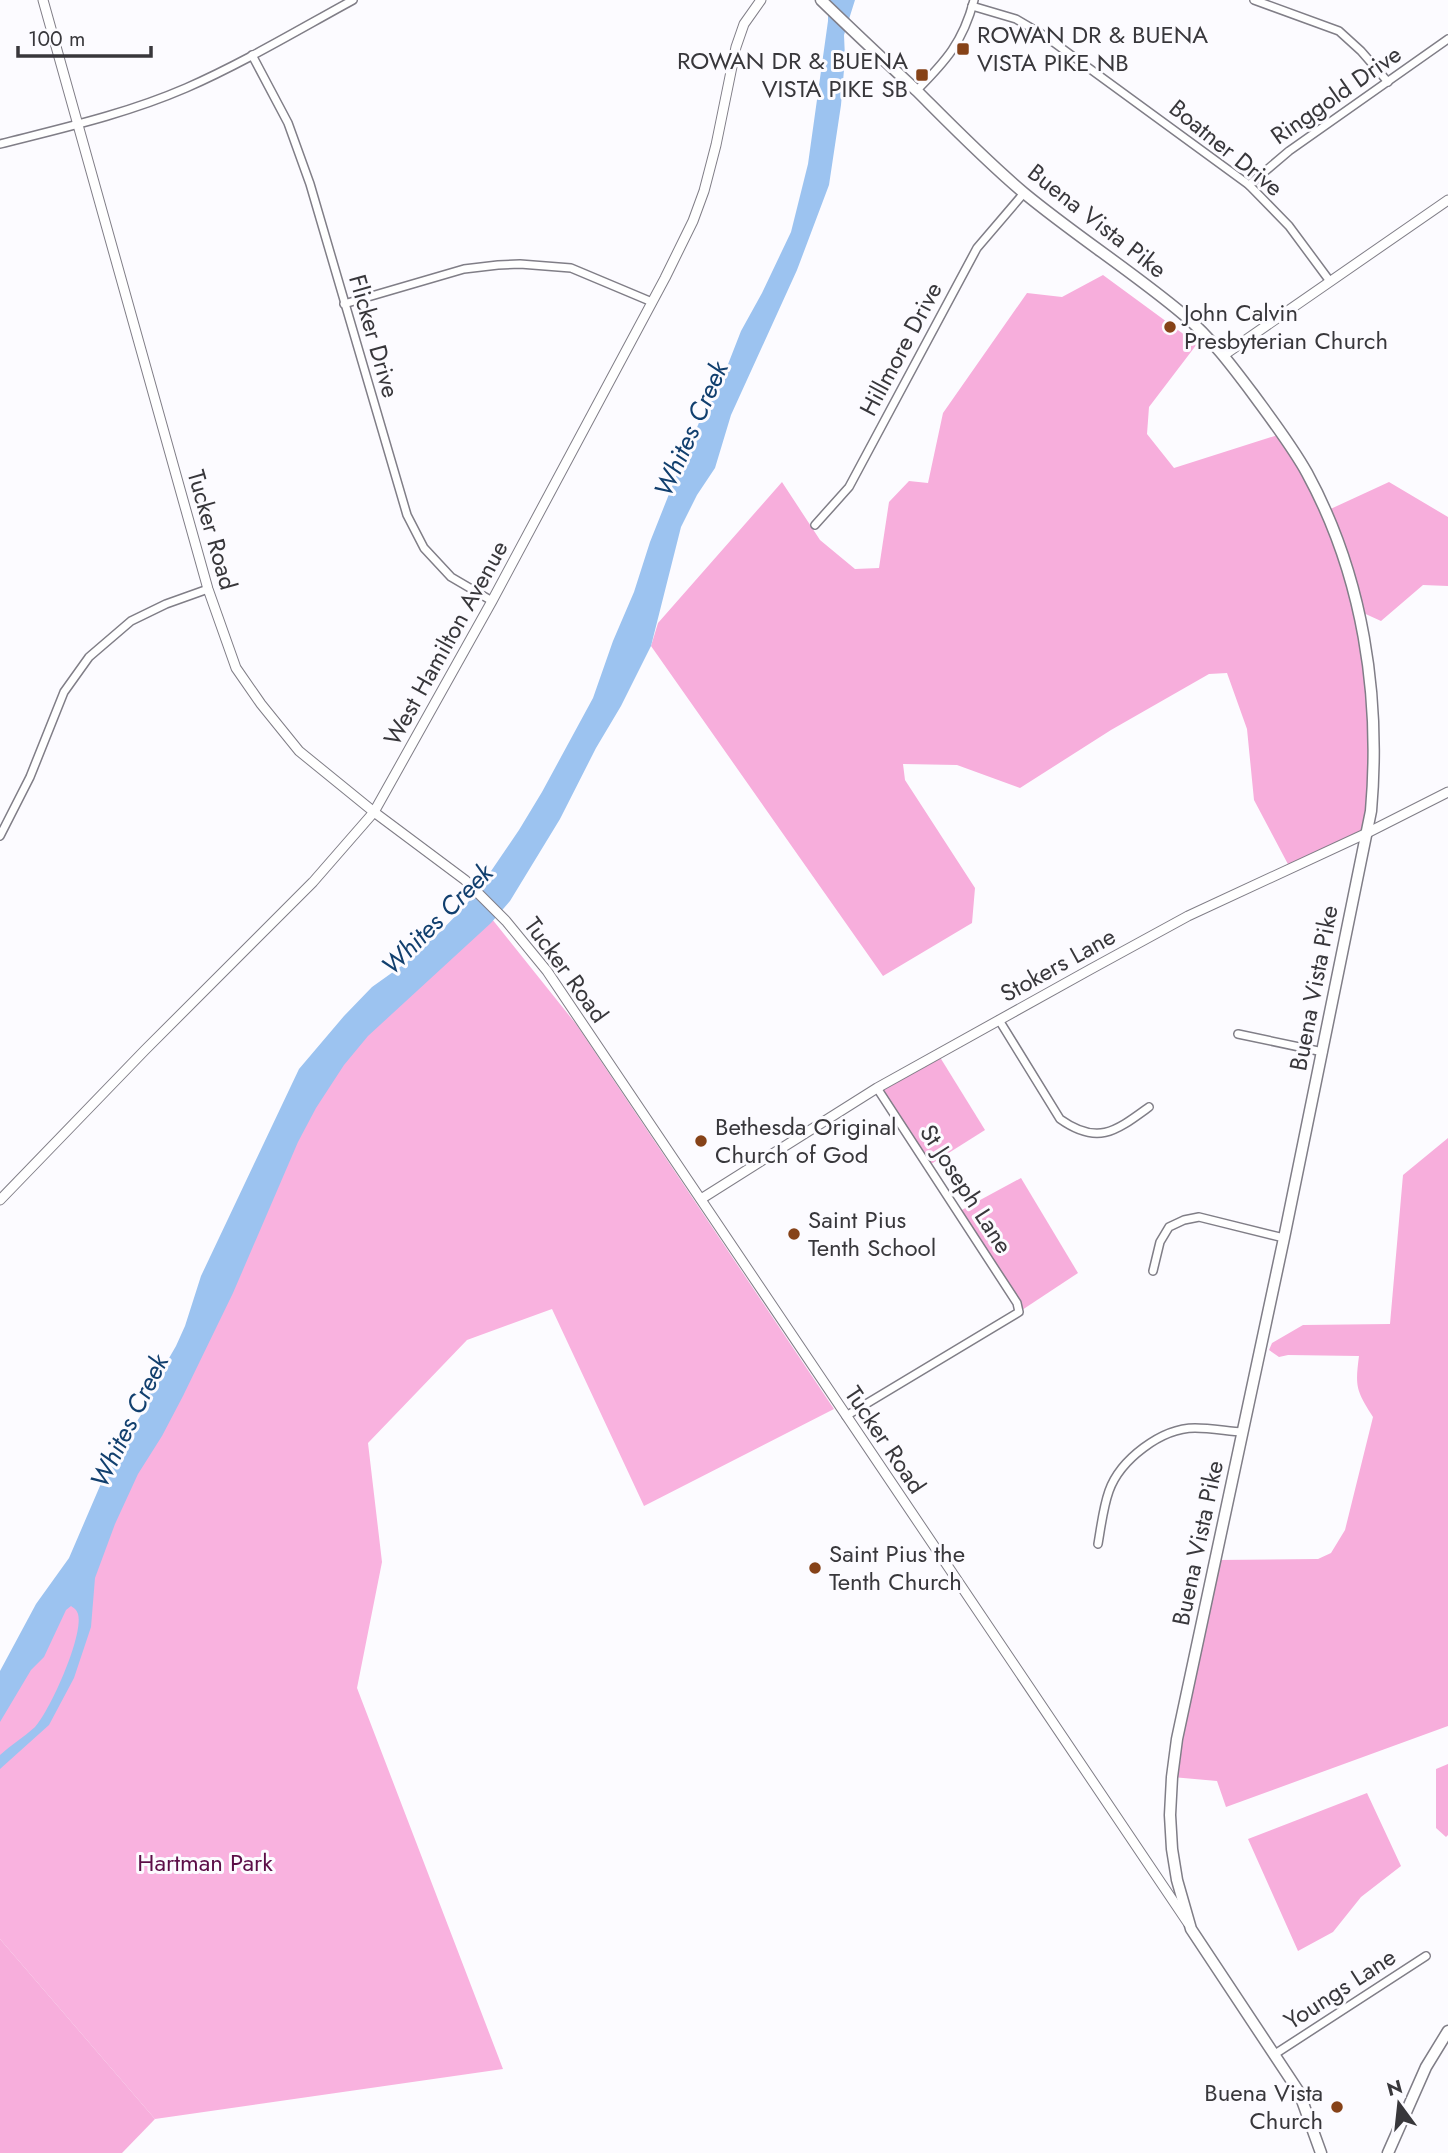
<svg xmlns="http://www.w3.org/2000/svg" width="1448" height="2153" font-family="Jost,sans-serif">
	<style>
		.green { fill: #f9b2df }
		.forest { fill: #f7aedc }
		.water { fill: #9cc3f0 }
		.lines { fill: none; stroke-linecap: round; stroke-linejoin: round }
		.minor-casing { stroke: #807e87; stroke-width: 10 }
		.tertiary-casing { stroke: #807e87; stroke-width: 11 }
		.secondary-casing { stroke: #807e87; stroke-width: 13 }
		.minor { stroke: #fff; stroke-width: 7 }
		.tertiary { stroke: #fff; stroke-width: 9 }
		.secondary { stroke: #fff; stroke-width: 10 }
		.poi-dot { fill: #864218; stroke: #fcfbff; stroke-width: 2.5 }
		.labels { text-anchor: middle; stroke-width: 6; stroke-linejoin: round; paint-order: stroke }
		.poi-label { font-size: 24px; fill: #38373b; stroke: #fcfbff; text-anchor: start }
		.street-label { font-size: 24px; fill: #38373b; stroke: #fcfbff }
		.park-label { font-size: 24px; fill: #5c0d47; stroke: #fcfbff }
		.water-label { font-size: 26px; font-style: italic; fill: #113f6e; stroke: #fcfbff }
	</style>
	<rect width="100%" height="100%" fill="#fcfbff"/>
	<!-- green -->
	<polygon class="green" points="492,919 576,1024 834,1409 644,1506 552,1309 467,1340 368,1443 382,1562 357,1688 503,2069 155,2119 0,1939 0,1715 242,1226 354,1044"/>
	<!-- forest -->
	<g class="forest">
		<polygon points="1103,275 1197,344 1149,407 1147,434 1174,468 1281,434 1324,512 1389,482 1448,517 1448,586 1423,585 1381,621 1359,611 1370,675 1367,833 1290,868 1254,800 1247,729 1227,673 1209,674 1111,730 1020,788 957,765 903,764 905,780 975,888 972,923 883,976 651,646 658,623 782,482 820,540 855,569 879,568 889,502 909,481 928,483 943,413 1027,293 1062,297"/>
		<polygon points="938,1054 985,1130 928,1166 877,1088"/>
		<path d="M1448 1138V1726L1226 1807 1217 1781 1172 1777 1216 1560 1318 1559 1331 1553 1345 1530 1373 1417C1356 1390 1355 1387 1359 1356L1288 1355 1279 1357 1269 1350 1272 1343 1303 1325 1390 1324 1403 1175Z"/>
		<polygon points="1021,1178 1078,1273 1019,1312 958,1212"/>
		<polygon points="1448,1764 1448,1835 1446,1837 1436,1828 1436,1769"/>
		<polygon points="1367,1793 1401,1866 1361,1897 1333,1932 1298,1951 1248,1839"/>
		<polygon points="0,1939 155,2119 122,2153 0,2153"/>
	</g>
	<!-- water -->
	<path class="water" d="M828 0H855L844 35 845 58 841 105 829 185 797 270 731 415 715 468 697 495 681 527 651 646 621 706 596 748 560 819 510 901 491 923 368 1036 344 1065 316 1108 298 1142 233 1293 183 1396 162 1436 138 1474 115 1524 95 1578 91 1627 74 1678 49 1725 0 1769V1755C11 1745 24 1737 35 1727 50 1711 84 1635 78 1614 76 1609 75 1609 71 1606L66 1610 44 1657 31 1670 0 1722V1671L36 1604 69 1558 109 1465 141 1415 146 1398 176 1346 185 1326 201 1276 299 1069 344 1016 372 987 407 962 439 933 466 905 487 877 519 830 542 792 593 698 613 641 634 592 650 542 675 479 701 418 725 372 741 331 762 293 791 232 808 164 828 21Z"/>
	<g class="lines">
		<defs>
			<g id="minor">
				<polyline points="1254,0 1339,31 1361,51 1388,82"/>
				<polyline points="972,6 1016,19 1045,36 1249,185 1289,226 1329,280"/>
				<polyline points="252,55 288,123 310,184 407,515 424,548 451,577 492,601"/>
				<path d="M916 91C946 61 963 42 974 0"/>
				<path d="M0 144C63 128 126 114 186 88 243 63 298 30 353 0"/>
				<polyline points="1249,185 1289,151 1448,39"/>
				<polyline points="344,304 464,269 498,265 520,264 571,268 652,302"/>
				<polyline points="815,525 849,487 977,248 1024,193"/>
				<polyline points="0,836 30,777 64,692 89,657 131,621 166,604 208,589"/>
				<path d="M999 1020 1060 1119C1098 1146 1116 1131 1149 1107"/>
				<polyline points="1238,1034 1323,1052"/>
				<polyline points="1153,1271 1160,1242 1169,1227 1184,1220 1199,1217 1284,1238"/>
				<polyline points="846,1416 1019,1312 1017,1303 877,1088"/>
				<path d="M1098 1544C1101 1527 1103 1508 1109 1491 1120 1460 1161 1428 1195 1428 1211 1428 1227 1431 1243 1432"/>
				<polyline points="1275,2054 1426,1956"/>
			</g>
			<g id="tertiary">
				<polyline points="43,0 208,589 236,668 261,704 299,751 374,812 465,880 506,921 547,971 1188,1923"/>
				<polyline points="1224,355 1448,200"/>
				<polyline points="701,1199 877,1088 1091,969 1188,916 1367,833 1448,792"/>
				<polyline points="0,1200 145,1050 313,882 374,812 492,601 665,278 693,221 704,191 716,145 736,47 744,24 761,0"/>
			</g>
			<g id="secondary">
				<path d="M821 0C853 31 885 61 917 91 952 126 986 161 1024 193 1076 236 1133 272 1184 315 1211 338 1232 366 1253 394 1272 420 1292 446 1307 473 1363 576 1381 695 1371 811L1284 1238 1177 1739 1172 1777 1170 1815 1172 1849 1177 1880 1191 1929 1299 2092 1321 2153"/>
				<polyline points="1388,2153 1426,2067 1448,2031"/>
			</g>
		</defs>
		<!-- minor casing -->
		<use href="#minor" class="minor-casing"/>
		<!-- tertiary casing -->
		<use href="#tertiary" class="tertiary-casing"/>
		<!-- secondary casing -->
		<use href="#secondary" class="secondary-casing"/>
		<!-- minor -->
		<use href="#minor" class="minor"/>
		<!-- tertiary -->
		<use href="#tertiary" class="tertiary"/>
		<!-- secondary -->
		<use href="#secondary" class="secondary"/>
	</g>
	<!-- markers -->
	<g class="poi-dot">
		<rect x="956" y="42" width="14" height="14" rx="3.5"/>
		<rect x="915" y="68" width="14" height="14" rx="3.5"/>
		<circle cx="1170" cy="327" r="7"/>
		<circle cx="701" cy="1141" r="7"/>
		<circle cx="794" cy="1234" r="7"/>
		<circle cx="815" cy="1568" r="7"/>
		<circle cx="1337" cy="2107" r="7"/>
	</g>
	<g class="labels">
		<!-- poi labels -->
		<g class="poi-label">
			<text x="977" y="43">ROWAN DR &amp; BUENA<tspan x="977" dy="28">VISTA PIKE NB</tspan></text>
			<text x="908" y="69" text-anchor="end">ROWAN DR &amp; BUENA<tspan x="908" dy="28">VISTA PIKE SB</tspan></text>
			<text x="1184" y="321">John Calvin<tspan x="1184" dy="28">Presbyterian Church</tspan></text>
			<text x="715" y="1135">Bethesda Original<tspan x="715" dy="28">Church of God</tspan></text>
			<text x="808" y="1228">Saint Pius<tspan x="808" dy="28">Tenth School</tspan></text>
			<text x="829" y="1562">Saint Pius the<tspan x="829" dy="28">Tenth Church</tspan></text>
			<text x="1323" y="2101" text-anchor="end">Buena Vista<tspan x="1323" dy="28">Church</tspan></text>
		</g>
		<!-- street labels -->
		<g class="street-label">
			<text transform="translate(1336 95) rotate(-35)" y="8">Ringgold Drive</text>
			<text transform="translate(1226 148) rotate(39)" y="8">Boatner Drive</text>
			<text transform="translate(1097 221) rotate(38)" y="8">Buena Vista Pike</text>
			<text transform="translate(374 336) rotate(74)" y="8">Flicker Drive</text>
			<text transform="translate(901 349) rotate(-62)" y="8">Hillmore Drive</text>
			<text transform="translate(212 530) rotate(74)" y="8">Tucker Road</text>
			<text transform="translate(446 643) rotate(-61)" y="8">West Hamilton Avenue</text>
			<text transform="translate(1058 965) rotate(-29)" y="8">Stokers Lane</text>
			<text transform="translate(566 970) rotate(54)" y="8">Tucker Road</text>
			<text transform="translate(1314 988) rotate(-79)" y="8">Buena Vista Pike</text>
			<text transform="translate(966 1189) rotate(57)" y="8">St Joseph Lane</text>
			<text transform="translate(885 1440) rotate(56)" y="8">Tucker Road</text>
			<text transform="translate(1198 1543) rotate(-78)" y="8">Buena Vista Pike</text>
			<text transform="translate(1340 1989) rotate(-33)" y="8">Youngs Lane</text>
		</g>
		<!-- park labels -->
		<g class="park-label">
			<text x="205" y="1871">Hartman Park</text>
		</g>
		<!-- water labels -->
		<g class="water-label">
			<text transform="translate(691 429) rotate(-66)" y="9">Whites Creek</text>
			<text transform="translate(437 919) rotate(-45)" y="9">Whites Creek</text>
			<text transform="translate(129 1421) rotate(-64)" y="9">Whites Creek</text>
		</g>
	</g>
	<!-- north arrow -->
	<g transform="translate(1399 2104) rotate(345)" stroke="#fcfbff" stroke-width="5" paint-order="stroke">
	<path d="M0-5L12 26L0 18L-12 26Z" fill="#38373b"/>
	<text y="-10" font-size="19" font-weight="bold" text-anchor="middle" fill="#38373b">N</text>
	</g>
	<!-- scale -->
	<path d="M18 46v10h133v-10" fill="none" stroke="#38373b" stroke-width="3.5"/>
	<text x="28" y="46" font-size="21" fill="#38373b" stroke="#fcfbff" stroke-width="5" paint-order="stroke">100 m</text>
</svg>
